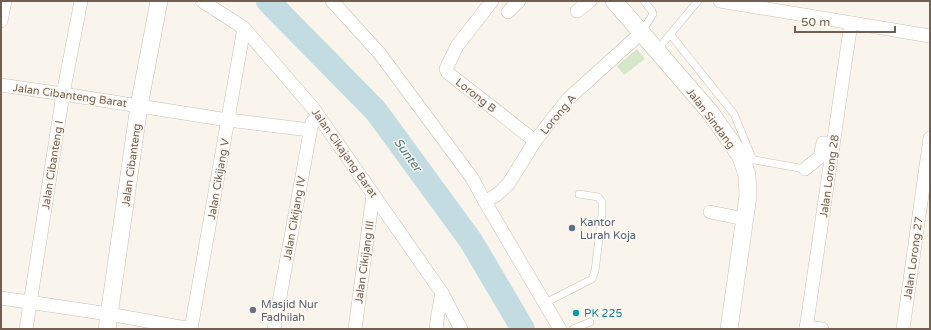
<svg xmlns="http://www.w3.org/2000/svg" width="931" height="330" font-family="'Varela Round',sans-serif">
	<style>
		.green { fill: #d5e7cb }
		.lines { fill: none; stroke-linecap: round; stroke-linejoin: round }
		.river { stroke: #c2dce2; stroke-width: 24 }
		.service-casing { stroke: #ccbeb2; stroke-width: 8 }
		.minor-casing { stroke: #ccbeb2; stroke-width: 14 }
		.tertiary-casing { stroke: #ccbeb2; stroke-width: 18 }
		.service { stroke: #fff; stroke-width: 7 }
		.minor { stroke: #fff; stroke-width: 13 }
		.tertiary { stroke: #fff; stroke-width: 17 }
		.service-dot { fill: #5c6f8a; stroke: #fdf9f2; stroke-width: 1.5 }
		.worship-dot { fill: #6b7280; stroke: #fdf9f2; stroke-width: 1.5 }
		.culture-dot { fill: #0f9aa8; stroke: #fdf9f2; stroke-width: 1.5 }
		.labels { text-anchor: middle; stroke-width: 3; stroke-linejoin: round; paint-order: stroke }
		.street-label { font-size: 11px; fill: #735f51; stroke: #fdf9f2 }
		.service-label { font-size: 11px; fill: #4e5e75; stroke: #fdf9f2; text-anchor: start }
		.worship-label { font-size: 11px; fill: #5b616d; stroke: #fdf9f2; text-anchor: start }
		.culture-label { font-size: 11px; fill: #0d838f; stroke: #fdf9f2; text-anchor: start }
		.water-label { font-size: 12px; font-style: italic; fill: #4d7883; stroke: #fdf9f2 }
	</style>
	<rect width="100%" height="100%" fill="#faf5ec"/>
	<!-- green -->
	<polygon class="green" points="637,49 645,59 624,75 617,66"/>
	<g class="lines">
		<!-- river -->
		<polyline class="river" points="268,1 376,111 471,241 523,329"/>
		<defs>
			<g id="service">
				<polyline points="641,33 653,14 652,11 644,1"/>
				<polyline points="670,34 734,114 753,160"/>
				<polyline points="657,50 698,1"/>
				<polyline points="749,159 805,169"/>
				<polyline points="545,303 592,279 595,271 602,214 602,202 598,197 579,194"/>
				<polyline points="573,329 590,322"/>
			</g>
			<g id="minor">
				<polyline points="202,1 244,28 313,108 442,293 461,329"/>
				<polyline points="332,1 380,54 472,178 485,202 560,329"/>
				<polyline points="492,1 457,46 446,69 448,73 535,141"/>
				<polyline points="720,1 930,36"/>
				<polyline points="577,11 590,1"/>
				<polyline points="508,12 519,1"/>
				<polyline points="1,21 5,1"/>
				<polyline points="1,85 63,94 228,120 310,130"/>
				<polyline points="805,169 820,157 823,143 833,144"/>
				<polyline points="485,202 498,194 509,183 535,141 568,99 641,33"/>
				<polyline points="710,212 745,219"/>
				<polyline points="1,298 109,314 191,329"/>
				<polyline points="806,327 822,329"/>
				<polyline points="26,329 63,94 81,1"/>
				<polyline points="191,329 244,28"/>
				<polyline points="274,329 312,122"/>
				<polyline points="355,329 373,195"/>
				<polyline points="436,329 438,314 442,293"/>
				<polyline points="806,329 851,23"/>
				<polyline points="903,329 930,138"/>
			</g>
			<g id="tertiary">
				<polyline points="614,1 710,112 729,139 741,157 747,175 748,196 729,329"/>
				<polyline points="107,329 139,106 159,1"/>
			</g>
		</defs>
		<!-- service casing -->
		<use href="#service" class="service-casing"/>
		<!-- minor casing -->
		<use href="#minor" class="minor-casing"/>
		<!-- tertiary casing -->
		<use href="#tertiary" class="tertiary-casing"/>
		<!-- service -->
		<use href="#service" class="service"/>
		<!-- minor -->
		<use href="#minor" class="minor"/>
		<!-- tertiary -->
		<use href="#tertiary" class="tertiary"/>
	</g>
	<!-- markers -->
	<circle class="service-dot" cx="572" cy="228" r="4"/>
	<circle class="worship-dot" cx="253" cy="310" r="4"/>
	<circle class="culture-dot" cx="576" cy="313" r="4"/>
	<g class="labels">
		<!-- street labels -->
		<g class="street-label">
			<text transform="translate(70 95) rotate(8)" y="4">Jalan Cibanteng Barat</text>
			<text transform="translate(476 95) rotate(38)" y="4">Lorong B</text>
			<text transform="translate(558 114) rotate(-50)" y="4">Lorong A</text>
			<text transform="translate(711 118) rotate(53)" y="4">Jalan Sindang</text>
			<text transform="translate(345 153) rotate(55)" y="4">Jalan Cikajang Barat</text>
			<text transform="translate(52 165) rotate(-81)" y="4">Jalan Cibanteng I</text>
			<text transform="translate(131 165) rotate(-82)" y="4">Jalan Cibanteng</text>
			<text transform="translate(829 176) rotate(-82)" y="4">Jalan Lorong 28</text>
			<text transform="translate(218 179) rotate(-80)" y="4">Jalan Cikijang V</text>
			<text transform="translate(294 218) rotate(-80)" y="4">Jalan Cikijang IV</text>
			<text transform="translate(913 258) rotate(-82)" y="4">Jalan Lorong 27</text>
			<text transform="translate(364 262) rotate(-82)" y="4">Jalan Cikijang III</text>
		</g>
		<!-- service labels -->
		<g class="service-label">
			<text x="580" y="226">Kantor<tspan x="580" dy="13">Lurah Koja</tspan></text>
		</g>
		<!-- worship labels -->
		<g class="worship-label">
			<text x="261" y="308">Masjid Nur<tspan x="261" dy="13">Fadhilah</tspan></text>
		</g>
		<!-- culture labels -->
		<g class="culture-label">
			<text x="584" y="317">PK 225</text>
		</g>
		<!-- water labels -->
		<g class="water-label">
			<text transform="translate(408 155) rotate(54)" y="4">Sunter</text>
		</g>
	</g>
	<!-- border -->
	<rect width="931" height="330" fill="none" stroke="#735f51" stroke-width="4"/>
	<!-- scale -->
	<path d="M795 26v6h100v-6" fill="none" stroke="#735f51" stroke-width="2"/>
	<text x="801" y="26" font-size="12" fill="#735f51" stroke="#fdf9f2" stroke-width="3" paint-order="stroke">50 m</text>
</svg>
